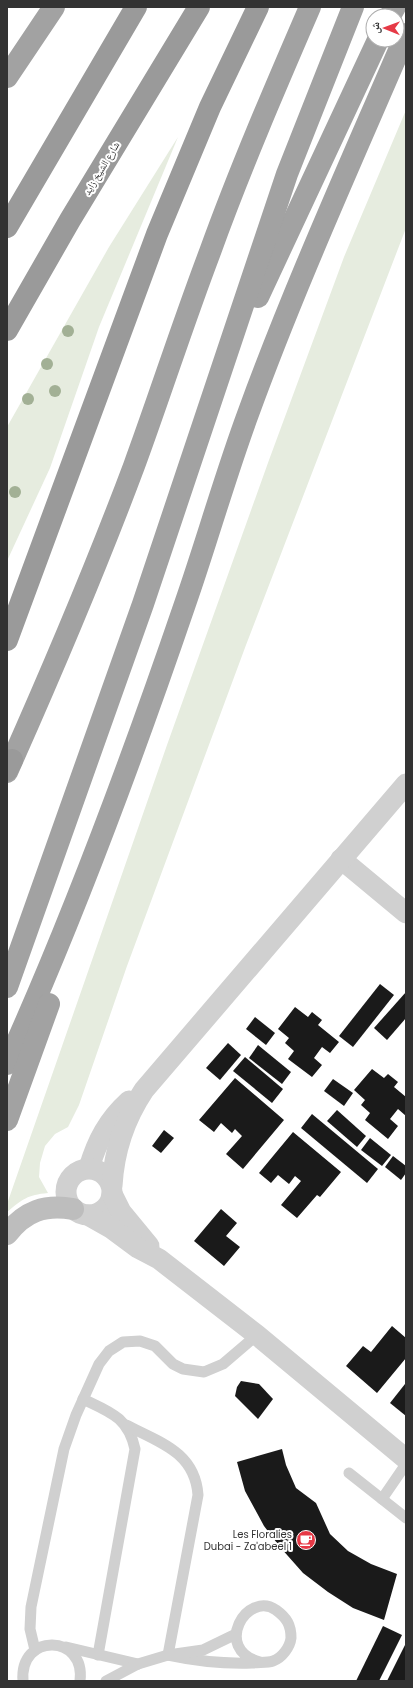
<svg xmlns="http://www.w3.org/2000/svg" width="413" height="1688" font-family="Poppins,'Noto Naskh Arabic',sans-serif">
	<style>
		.green { fill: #e6ecdf }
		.building { fill: #1a1a1a }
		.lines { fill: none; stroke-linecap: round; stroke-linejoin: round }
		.service { stroke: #d0d0d0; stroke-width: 11 }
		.minor { stroke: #d0d0d0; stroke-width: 21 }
		.secondary { stroke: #bdbdbd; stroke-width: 22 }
		.trunk { stroke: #a2a2a2; stroke-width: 22 }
		.motorway { stroke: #9a9a9a; stroke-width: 22 }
		.tree { fill: #a2b095 }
		.labels { text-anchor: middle; stroke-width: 4; stroke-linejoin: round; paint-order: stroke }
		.street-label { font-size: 10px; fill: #333; stroke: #fff }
		.poi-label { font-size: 10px; fill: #333; stroke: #fff; text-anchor: end }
	</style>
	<rect width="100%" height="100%" fill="#fff"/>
	<!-- green -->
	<g class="green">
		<path d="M406 110V228L246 645 127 966 79 1105 68 1127 55 1134 45 1146 40 1163 39 1177 48 1193C27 1195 23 1199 7 1212V1204L167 745 269 460 344 257Z"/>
		<polygon points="178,137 99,327 50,468 7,561 7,427 109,247"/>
	</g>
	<!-- building -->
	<g class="building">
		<polygon points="380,984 394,995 353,1047 339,1036"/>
		<polygon points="406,992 406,1018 387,1040 374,1028"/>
		<polygon points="295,1007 308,1017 312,1012 322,1020 318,1025 339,1042 330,1053 322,1047 314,1058 322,1065 312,1077 288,1059 294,1051 285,1043 289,1038 278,1029"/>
		<polygon points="255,1017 275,1033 266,1045 246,1029"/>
		<polygon points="228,1043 241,1055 220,1080 206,1068"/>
		<polygon points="258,1045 291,1072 282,1084 249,1058"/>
		<polygon points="245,1057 283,1089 272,1103 233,1071"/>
		<polygon points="372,1069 384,1078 388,1074 398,1082 394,1087 406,1097 406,1116 398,1109 390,1119 398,1126 388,1139 365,1120 370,1113 361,1105 365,1100 354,1090"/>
		<polygon points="235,1078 284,1120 243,1169 226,1154 242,1136 235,1129 232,1133 221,1123 214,1132 199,1120"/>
		<polygon points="333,1079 353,1093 344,1106 324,1091"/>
		<polygon points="337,1110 366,1136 357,1147 327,1121"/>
		<polygon points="312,1114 378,1169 367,1183 301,1128"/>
		<polygon points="164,1130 174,1138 161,1153 152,1146"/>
		<polygon points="293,1132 341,1172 320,1197 317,1195 297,1218 281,1205 301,1181 295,1176 289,1184 278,1175 271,1183 259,1173"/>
		<polygon points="370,1138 391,1155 382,1166 361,1150"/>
		<polygon points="393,1156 406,1166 406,1173 401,1180 385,1167"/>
		<polygon points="221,1209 237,1223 226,1236 240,1247 224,1266 194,1241"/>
		<polygon points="392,1326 406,1338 406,1358 377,1393 346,1366 363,1346 371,1352"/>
		<polygon points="241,1381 259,1384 273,1399 258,1419 235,1396 237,1387"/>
		<polygon points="405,1384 406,1385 406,1416 390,1403"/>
		<polygon points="282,1449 286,1465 296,1488 316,1503 330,1534 348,1551 371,1564 397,1574 384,1620 353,1608 328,1592 303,1573 280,1547 264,1526 245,1491 237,1462"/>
		<polygon points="383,1626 402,1635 379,1681 356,1681"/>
		<polygon points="406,1643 406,1681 387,1681"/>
	</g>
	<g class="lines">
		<!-- service -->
		<g class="service">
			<path d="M83 1399C110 1412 128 1417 135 1449L98 1655"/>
			<path d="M126 1425C159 1442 195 1452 198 1495L168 1655"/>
			<polyline points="349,1473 406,1518"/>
			<polyline points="382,1499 406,1464"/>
			<polyline points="66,1647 138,1664"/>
			<polyline points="35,1650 30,1629 31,1607 64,1449 76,1415 99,1364 109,1351 123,1342 140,1341 155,1346 173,1364 183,1369 204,1372 223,1364 257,1335"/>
			<path d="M168 1655C196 1661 223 1664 252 1663 259 1662 267 1663 273 1661 282 1658 290 1647 291 1638 291 1625 287 1618 276 1610 247 1590 212 1649 260 1662"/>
			<path d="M23 1681C19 1632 86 1634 80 1681"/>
			<polyline points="106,1681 138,1664 168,1655 203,1650 236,1634"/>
		</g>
		<!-- minor -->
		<g class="minor">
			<polyline points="341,859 406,913"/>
			<path d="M89 1168C97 1141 108 1120 129 1101"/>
			<circle cx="89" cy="1192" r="23"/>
			<path d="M112 1186C114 1150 124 1120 144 1090L406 784"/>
			<polyline points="112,1194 121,1212 149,1246"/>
			<polyline points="88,1215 111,1228 138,1248 159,1259 257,1335 406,1459"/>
		</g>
		<!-- secondary -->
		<path class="secondary" d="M7 1234C25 1211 45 1204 73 1209"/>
		<!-- trunk -->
		<g class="trunk">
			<polyline points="390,16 395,7"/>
			<polyline points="7,77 54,7"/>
			<polyline points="258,297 378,40"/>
			<path d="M7 772C52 671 95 570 134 466 160 395 183 323 210 252 240 169 275 88 310 7"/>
			<polyline points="7,987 143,604 287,174 353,7"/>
			<path d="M7 1064C75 914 132 759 185 604 207 541 225 476 248 414 295 285 352 160 406 34"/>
			<polyline points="7,1120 49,1004"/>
		</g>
		<!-- motorway -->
		<g class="motorway">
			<polyline points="7,227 136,7"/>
			<polyline points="7,330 70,220 199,7"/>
			<polyline points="7,640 157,234 210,107 258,7"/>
			<polyline points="7,770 12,760"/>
		</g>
	</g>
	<!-- trees -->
	<g class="tree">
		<circle cx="68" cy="331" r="6"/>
		<circle cx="47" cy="364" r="6"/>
		<circle cx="55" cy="391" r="6"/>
		<circle cx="28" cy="399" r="6"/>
		<circle cx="15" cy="492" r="6"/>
	</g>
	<!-- icons -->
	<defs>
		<symbol id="cafe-disc" viewBox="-11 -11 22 22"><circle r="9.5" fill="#e63946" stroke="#fff"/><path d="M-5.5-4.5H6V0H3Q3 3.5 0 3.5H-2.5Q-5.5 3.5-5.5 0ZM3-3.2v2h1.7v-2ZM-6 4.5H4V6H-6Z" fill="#fff"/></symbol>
	</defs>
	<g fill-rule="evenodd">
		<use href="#cafe-disc" x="295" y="1529" width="22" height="22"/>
	</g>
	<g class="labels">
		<!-- street labels -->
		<g class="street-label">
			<text transform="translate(101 168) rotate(-59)" y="4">شارع الشيخ زايد</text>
		</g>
		<!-- poi labels -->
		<g class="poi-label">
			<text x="292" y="1538">Les Floralies<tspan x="292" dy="12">Dubai - Za'abeel 1</tspan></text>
		</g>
	</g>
	<!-- border -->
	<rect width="413" height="1688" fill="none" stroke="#333333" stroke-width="16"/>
	<!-- north arrow -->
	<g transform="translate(385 28) rotate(271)"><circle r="19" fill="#ffffff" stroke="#adadad"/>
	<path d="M0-3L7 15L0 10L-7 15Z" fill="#e63946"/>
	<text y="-6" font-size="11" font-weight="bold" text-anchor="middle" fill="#333333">ش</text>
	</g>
</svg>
